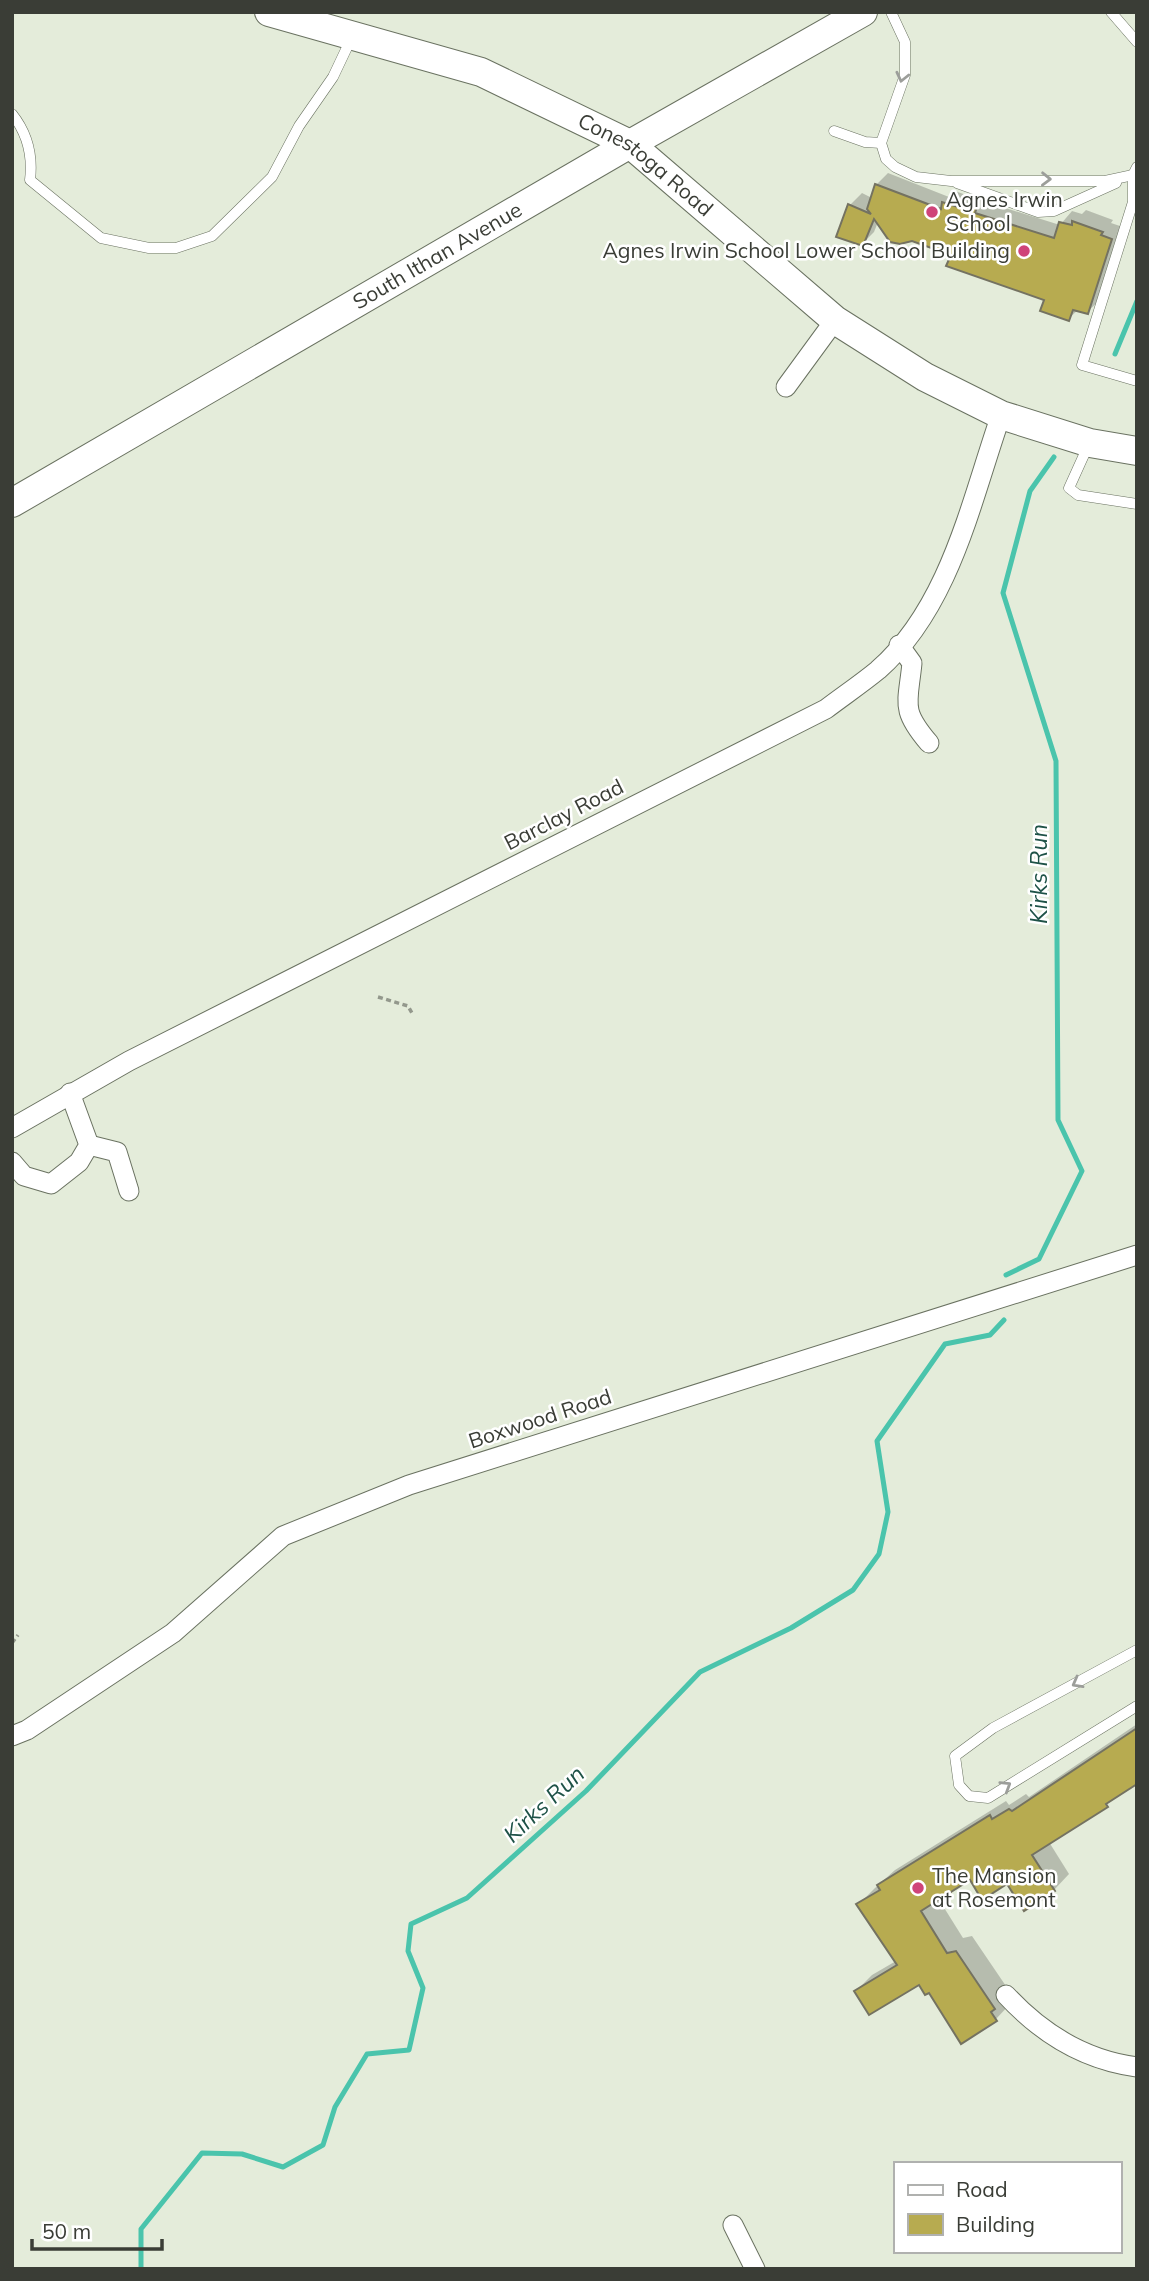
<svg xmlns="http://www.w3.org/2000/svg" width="1149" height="2281" font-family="Mulish,sans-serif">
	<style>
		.shadow { fill: #0003 }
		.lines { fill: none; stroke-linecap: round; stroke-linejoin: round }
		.stream { stroke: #4ac4ac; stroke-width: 5 }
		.building { fill: #b7ab50; stroke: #747261; stroke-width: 2 }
		.lane-casing { stroke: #6a7261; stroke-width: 11 }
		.street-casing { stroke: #6a7261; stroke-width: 21 }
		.secondary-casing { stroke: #6a7261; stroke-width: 30 }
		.path { stroke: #93988c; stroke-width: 3.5; stroke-dasharray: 5 3.5; stroke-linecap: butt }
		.lane { stroke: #fff; stroke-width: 10 }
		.street { stroke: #fff; stroke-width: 19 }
		.secondary { stroke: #fff; stroke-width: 28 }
		.oneway { stroke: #9c9e9a }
		.poi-dot { fill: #cf4479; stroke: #fff; stroke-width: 2.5 }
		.labels { text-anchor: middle; stroke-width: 5; stroke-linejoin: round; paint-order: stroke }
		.street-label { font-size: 21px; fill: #3a3d36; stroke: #fff }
		.poi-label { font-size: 21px; fill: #3a3d36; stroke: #fff; text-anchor: start }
		.water-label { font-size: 23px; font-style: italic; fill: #1e5247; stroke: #fff }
	</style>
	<rect width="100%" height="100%" fill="#e4ecda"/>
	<!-- shadow -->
	<g class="shadow">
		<polygon points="888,173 949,197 955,191 969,196 974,191 987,195 986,202 1060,225 1072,211 1082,214 1086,210 1113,220 1111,223 1123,227 1099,301 1087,312 1078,310 1068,319 1047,299 878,222 874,232 862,244 850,205 862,193 872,198 876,185"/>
		<polygon points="1137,1724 1137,1784 1049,1842 1069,1874 1054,1890 970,1878 938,1898 963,1938 972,1936 1010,1992 1011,2003 996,2019 929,1991 919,1983 856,1991 872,1975 896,1961 859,1904 875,1888 895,1870 1006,1801 1009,1805 1026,1794 1029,1797"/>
	</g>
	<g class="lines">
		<!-- stream -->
		<g class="stream">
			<polyline points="1115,354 1137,301"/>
			<polyline points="1006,1275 1039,1259 1082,1171 1058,1120 1056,761 1003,593 1030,491 1054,457"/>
			<polyline points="141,2269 141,2229 202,2153 242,2154 283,2167 323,2145 335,2107 367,2054 409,2050 423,1988 408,1951 411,1924 467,1898 586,1791 700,1672 791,1628 853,1590 879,1554 888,1512 877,1441 945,1344 990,1335 1004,1320"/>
		</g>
	</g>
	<!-- building -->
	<g class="building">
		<polygon points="875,184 941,209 942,202 958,207 960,202 977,207 975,213 1054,238 1059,222 1072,225 1072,221 1103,232 1101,235 1112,239 1088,314 1073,310 1069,321 1040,311 1044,300 946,266 951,255 912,241 900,244 890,242 874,219 863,246 836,237 848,204 871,214 867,209"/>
		<polygon points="1137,1728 1137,1784 1106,1804 1108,1807 1032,1855 1055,1891 1024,1911 1007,1884 982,1900 970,1880 921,1911 947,1953 956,1951 995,2009 991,2012 997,2021 961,2044 929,1993 925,1995 919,1985 869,2015 854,1991 897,1965 856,1904 880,1890 877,1885 990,1815 992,1819 1009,1809 1012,1811"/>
	</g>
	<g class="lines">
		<defs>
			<g id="lane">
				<polyline points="891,12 905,42 905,75 881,143 886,159 895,167 916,177 951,181 1105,181 1133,175"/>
				<polyline points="1111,12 1137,42"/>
				<path d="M12 114C28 134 33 155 30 180L101 238 149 248H176L212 236 272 177 299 126 333 77 351 39"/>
				<polyline points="834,131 865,142 881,143"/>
				<polyline points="1137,167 1133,175 1133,202 1082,365 1137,381"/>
				<polyline points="957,183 1038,212 1054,211 1116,183"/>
				<polyline points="1088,446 1069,488 1078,495 1137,504"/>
				<polyline points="1137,1650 993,1728 955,1756 959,1785 969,1796 988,1798 1137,1706"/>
			</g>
			<g id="street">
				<polyline points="786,387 835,320"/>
				<path d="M899 645 912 663C908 704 900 709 929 743"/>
				<path d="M12 1128 129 1061 826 709C843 696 861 684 878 670 950 607 971 501 1001 415"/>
				<polyline points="89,1145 117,1152 129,1191"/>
				<polyline points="12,1162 24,1176 51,1184 79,1162 89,1145 70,1093"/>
				<polyline points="12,1736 27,1730 173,1633 283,1536 409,1485 1137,1255"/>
				<path d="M1006 1995C1041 2033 1084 2060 1137 2067"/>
				<polyline points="733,2225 755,2269"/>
			</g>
			<g id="secondary">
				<path id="s1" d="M269 12 481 72 630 144 835 320 925 377 1001 415 1090 443 1137 451"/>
				<path id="s2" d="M12 503 630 144 863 12"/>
			</g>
		</defs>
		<!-- lane casing -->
		<use href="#lane" class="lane-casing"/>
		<!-- street casing -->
		<use href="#street" class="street-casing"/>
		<!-- secondary casing -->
		<use href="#secondary" class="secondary-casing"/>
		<!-- path -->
		<g class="path">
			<polyline points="378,997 408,1006 413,1015"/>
			<polyline points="12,1643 18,1635"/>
		</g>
		<!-- lane -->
		<use href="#lane" class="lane"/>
		<!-- street -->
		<use href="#street" class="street"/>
		<!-- secondary -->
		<use href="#secondary" class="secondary"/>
	</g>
	<!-- one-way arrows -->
	<defs><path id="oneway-chevron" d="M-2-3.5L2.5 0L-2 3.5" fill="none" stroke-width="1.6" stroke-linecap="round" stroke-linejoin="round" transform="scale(1.75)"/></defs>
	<g class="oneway">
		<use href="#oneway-chevron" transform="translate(902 77) rotate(103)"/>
		<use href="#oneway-chevron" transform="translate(1046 179) rotate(1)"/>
		<use href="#oneway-chevron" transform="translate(1077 1683) rotate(151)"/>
		<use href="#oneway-chevron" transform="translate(1006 1786) rotate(-32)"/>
	</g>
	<!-- markers -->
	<g class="poi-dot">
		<circle cx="932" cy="212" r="7"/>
		<circle cx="1024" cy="251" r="7"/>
		<circle cx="918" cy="1888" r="7"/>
	</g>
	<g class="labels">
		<!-- street labels -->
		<g class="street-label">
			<text dy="7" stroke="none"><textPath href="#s1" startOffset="410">Conestoga Road</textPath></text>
			<text dy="7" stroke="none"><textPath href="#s2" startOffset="492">South Ithan Avenue</textPath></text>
			<text transform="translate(564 815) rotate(-27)" y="7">Barclay Road</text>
			<text transform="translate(540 1419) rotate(-18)" y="7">Boxwood Road</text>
		</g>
		<!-- poi labels -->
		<g class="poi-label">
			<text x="946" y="207">Agnes Irwin<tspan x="946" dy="24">School</tspan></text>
			<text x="1010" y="258" text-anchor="end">Agnes Irwin School Lower School Building</text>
			<text x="932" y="1883">The Mansion<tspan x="932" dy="24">at Rosemont</tspan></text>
		</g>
		<!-- water labels -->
		<g class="water-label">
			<text transform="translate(1039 874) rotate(-90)" y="8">Kirks Run</text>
			<text transform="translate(544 1804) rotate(-43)" y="8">Kirks Run</text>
		</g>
	</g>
	<!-- border -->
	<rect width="1149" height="2281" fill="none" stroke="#3a3d36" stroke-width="28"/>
	<!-- legend -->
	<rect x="894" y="2162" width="228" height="91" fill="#ffffff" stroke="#b0b1af" stroke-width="2"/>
	<rect x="908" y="2185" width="35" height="10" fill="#ffffff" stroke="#b0b1af" stroke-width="2"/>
	<text x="956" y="2197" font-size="21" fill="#3a3d36">Road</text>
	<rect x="908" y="2214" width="35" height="21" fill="#b7ab50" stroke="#b0b1af" stroke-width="2"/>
	<text x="956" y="2232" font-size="21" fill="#3a3d36">Building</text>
	<!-- scale -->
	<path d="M32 2239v10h130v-10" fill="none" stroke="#3a3d36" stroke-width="3.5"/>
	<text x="42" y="2239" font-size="21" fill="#3a3d36" stroke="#ffffff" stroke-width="5" paint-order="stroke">50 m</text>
</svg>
